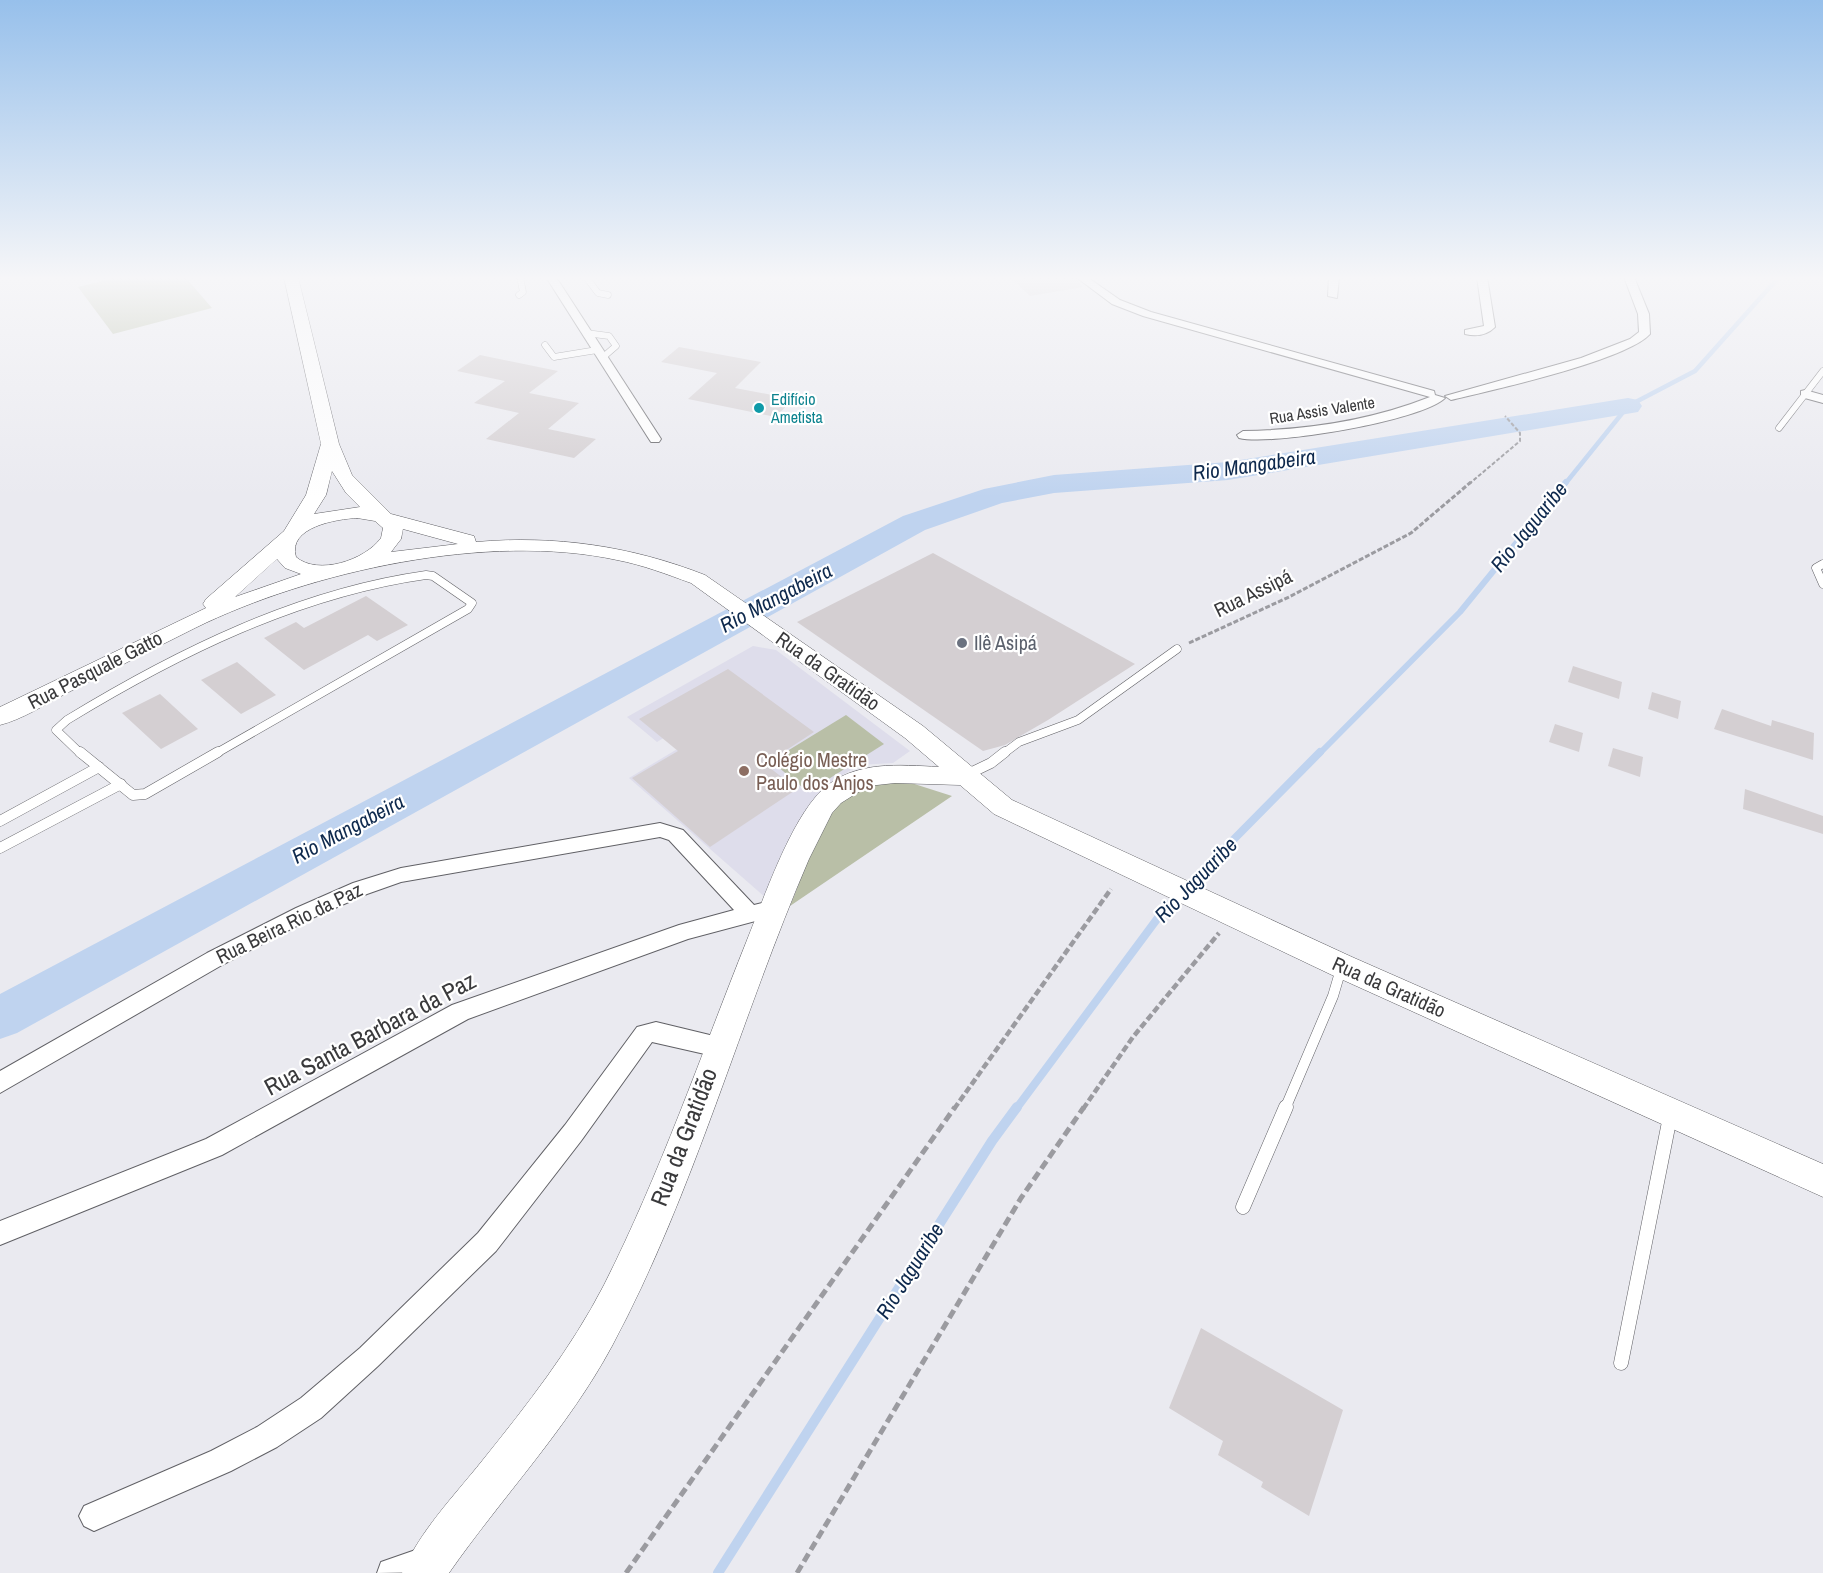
<svg xmlns="http://www.w3.org/2000/svg" width="1823" height="1573" font-family="'Archivo Narrow',sans-serif">
	<style>
		.built { fill: #deddeb }
		.green { fill: #b9bfa7 }
		.lines { fill: none; stroke-linecap: round; stroke-linejoin: round }
		.stream-far3 { stroke: #bfd3ef; stroke-width: 4.5 }
		.stream-far2 { stroke: #bfd3ef; stroke-width: 6 }
		.stream-far1 { stroke: #bfd3ef; stroke-width: 8 }
		.stream { stroke: #bfd3ef; stroke-width: 10 }
		.river { fill: #bfd3ef; fill-rule: evenodd }
		.building { fill: #d4cfd2 }
		.lane-far3-casing { stroke: #606065; stroke-width: 7 }
		.lane-far2-casing { stroke: #606065; stroke-width: 9 }
		.lane-far1-casing { stroke: #606065; stroke-width: 11 }
		.lane-casing { stroke: #606065; stroke-width: 15 }
		.street-casing { stroke: #606065; stroke-width: 2 }
		.secondary-casing { stroke: #606065; stroke-width: 1 }
		.path-far3 { stroke: #9b9ba0; stroke-width: 2; stroke-dasharray: 4 2; stroke-linecap: butt }
		.path-far2 { stroke: #9b9ba0; stroke-width: 3; stroke-dasharray: 5 2; stroke-linecap: butt }
		.path-far1 { stroke: #9b9ba0; stroke-width: 4.5; stroke-dasharray: 7 3; stroke-linecap: butt }
		.path { stroke: #9b9ba0; stroke-width: 5; stroke-dasharray: 9 4.5; stroke-linecap: butt }
		.lane-far3 { stroke: #fff; stroke-width: 6 }
		.lane-far2 { stroke: #fff; stroke-width: 8 }
		.lane-far1 { stroke: #fff; stroke-width: 10 }
		.lane { stroke: #fff; stroke-width: 14 }
		.street { fill: #fff; fill-rule: evenodd }
		.secondary { fill: #fff; fill-rule: evenodd }
		.culture-dot { fill: #0f9aa8; stroke: #fff; stroke-width: 2 }
		.worship-dot { fill: #6b7280; stroke: #fff; stroke-width: 2 }
		.education-dot { fill: #8d6e63; stroke: #fff; stroke-width: 2 }
		.labels { text-anchor: middle; stroke-width: 4.5; stroke-linejoin: round; paint-order: stroke }
		.far-culture-label { font-size: 16px; fill: #0d838f; stroke: #fff; text-anchor: start }
		.far-street-label { font-size: 16px; fill: #3a3a3c; stroke: #fff }
		.street-label { font-size: 20px; fill: #3a3a3c; stroke: #fff }
		.worship-label { font-size: 20px; fill: #5b616d; stroke: #fff; text-anchor: start }
		.education-label { font-size: 20px; fill: #785e54; stroke: #fff; text-anchor: start }
		.water-label { font-size: 21px; font-style: italic; fill: #0e294d; stroke: #fff }
		.near-street-label { font-size: 24px; fill: #3a3a3c; stroke: #fff }
	</style>
	<rect width="100%" height="100%" fill="#eaeaf0"/>
	<!-- built -->
	<polygon class="built" points="753,646 776,650 910,751 893,763 859,765 830,783 765,897 629,778 689,742 675,731 657,742 627,717"/>
	<!-- green -->
	<g class="green">
		<polygon points="118,277 185,277 212,308 113,334 78,287"/>
		<polygon points="846,715 884,744 808,792 771,761"/>
		<path d="M905 781 952 796 790 906C801 882 821 816 839 801 858 784 882 782 905 781Z"/>
	</g>
	<g class="lines">
		<!-- stream-far3 -->
		<polyline class="stream-far3" points="1565,484 1628,406 1695,371 1779,277"/>
		<!-- stream-far2 -->
		<polyline class="stream-far2" points="1319,754 1460,612 1566,482"/>
		<!-- stream-far1 -->
		<polyline class="stream-far1" points="1016,1109 1163,911 1320,752"/>
		<!-- stream -->
		<polyline class="stream" points="718,1573 992,1141 1017,1107"/>
		<!-- river -->
		<polygon class="river" points="1628,398 1638,400 1642,406 1638,412 1228,480 1054,493 1002,503 925,530 17,1033 0,1039 0,994 903,516 984,489 1054,475 1228,462"/>
	</g>
	<!-- building -->
	<g class="building">
		<polygon points="1010,277 1074,277 1083,287 1030,296"/>
		<polygon points="679,347 761,362 735,388 793,399 776,417 688,399 717,373 661,362"/>
		<polygon points="480,355 558,371 529,393 579,403 548,429 596,439 574,458 486,439 519,413 474,403 505,381 457,371"/>
		<polygon points="933,553 1135,664 1048,720 1005,745 983,751 797,622"/>
		<polygon points="366,596 408,625 377,641 368,635 304,670 264,638 296,622 304,628"/>
		<polygon points="237,662 276,695 241,714 201,680"/>
		<polygon points="1573,666 1622,682 1619,699 1568,682"/>
		<polygon points="728,669 814,732 765,764 797,789 710,847 632,778 678,751 639,719"/>
		<polygon points="1652,692 1681,701 1678,719 1648,709"/>
		<polygon points="160,694 198,729 161,749 122,713"/>
		<polygon points="1722,709 1771,726 1772,720 1814,733 1813,760 1714,729"/>
		<polygon points="1555,724 1583,733 1579,752 1549,742"/>
		<polygon points="1613,748 1643,757 1640,777 1608,766"/>
		<polygon points="1745,789 1823,816 1823,834 1743,809"/>
		<polygon points="1201,1328 1343,1410 1309,1516 1261,1487 1263,1482 1218,1455 1223,1441 1169,1408"/>
	</g>
	<g class="lines">
		<defs>
			<g id="lane-far3">
				<polyline points="586,277 598,293 608,295"/>
				<polyline points="519,295 523,292 520,277"/>
				<polyline points="586,333 609,336 616,346 602,358"/>
				<polyline points="545,345 554,357 597,350"/>
				<polyline points="1779,428 1823,371"/>
			</g>
			<g id="lane-far2">
				<polyline points="1823,564 1816,568 1823,584"/>
				<path d="M81 754 56 730 67 720C177 653 298 593 426 575L433 576 472 603 468 609 215 754"/>
				<polyline points="1003,754 1019,742 1078,720 1177,649"/>
			</g>
			<g id="lane-far1">
				<polyline points="80,752 133,795 145,794 218,752"/>
				<polyline points="966,775 991,763 1005,752"/>
				<polyline points="0,821 99,767"/>
				<polyline points="0,848 121,784"/>
				<polyline points="1285,1109 1333,996 1341,969"/>
			</g>
			<g id="lane">
				<polyline points="1243,1207 1286,1107"/>
				<polyline points="1621,1363 1670,1117"/>
			</g>
			<g id="street">
				<polygon points="546,277 556,277 661,439 659,442 651,442 649,439"/>
				<path d="M1076 277H1087L1120 300 1151 312 1434 391 1435 395 1445 398C1421 421 1272 446 1239 438L1237 435 1243 431C1307 430 1369 421 1430 397L1143 316 1112 304Z"/>
				<polygon points="1329,277 1339,277 1337,298 1328,296"/>
				<path d="M1477 277H1487L1495 327C1487 335 1477 337 1465 334V330L1484 326Z"/>
				<path d="M1624 277H1634L1649 314 1650 334C1625 361 1492 390 1451 400L1445 396 1581 358 1630 339 1639 332 1638 314Z"/>
				<polygon points="1805,390 1823,395 1823,403 1801,397 1801,391"/>
				<polygon points="660,823 683,830 754,905 775,900 782,902 785,908 782,914 688,939 468,1019 222,1155 0,1245 0,1221 206,1139 452,1005 679,925 734,910 669,840 660,837 401,882 367,894 310,919 222,965 0,1093 0,1071 207,953 296,908 353,883 401,868"/>
				<polygon points="656,1022 718,1037 726,1040 729,1047 726,1054 718,1057 652,1042 581,1141 496,1251 378,1366 321,1418 277,1447 231,1471 94,1531 84,1526 79,1516 84,1506 211,1451 257,1427 301,1398 360,1348 478,1233 565,1125 637,1027"/>
				<polygon points="427,1546 438,1550 442,1561 438,1572 377,1573 381,1562"/>
			</g>
			<path id="secondary" d="M284 277H298L339 444 352 475 391 514 474 536 476 542C555 535 631 546 705 575L923 726 1012 800 1352 957 1823 1164V1197L1332 975 994 814 960 785 895 783 868 786 841 803 832 813 809 859C740 1019 695 1191 612 1346 568 1428 502 1497 449 1573H402C419 1532 454 1496 482 1461 527 1405 571 1349 604 1285 660 1174 701 1055 747 940 764 898 790 821 822 790 854 760 900 765 939 767L905 738 691 583C666 574 643 565 617 560 489 532 311 571 195 628 151 650 108 672 65 694 44 705 23 719 0 725V707L206 608 203 604 206 599 284 531 306 495 321 444ZM332 471 346 493 360 507 314 514 326 495ZM357 518 375 521 383 528 381 538C365 560 318 576 296 557 287 527 337 519 357 518ZM403 529 458 544 391 552 401 539ZM277 559 285 568 301 574 235 597Z"/>
		</defs>
		<!-- lane-far3 casing -->
		<use href="#lane-far3" class="lane-far3-casing"/>
		<!-- lane-far2 casing -->
		<use href="#lane-far2" class="lane-far2-casing"/>
		<!-- lane-far1 casing -->
		<use href="#lane-far1" class="lane-far1-casing"/>
		<!-- lane casing -->
		<use href="#lane" class="lane-casing"/>
		<!-- street casing -->
		<use href="#street" class="street-casing"/>
		<!-- secondary casing -->
		<use href="#secondary" class="secondary-casing"/>
		<!-- path-far3 -->
		<polyline class="path-far3" points="1469,484 1520,441 1520,433 1505,416"/>
		<!-- path-far2 -->
		<polyline class="path-far2" points="1189,643 1289,597 1411,533 1471,482"/>
		<!-- path-far1 -->
		<g class="path-far1">
			<polyline points="954,1109 1111,889"/>
			<polyline points="1083,1109 1133,1037 1219,933"/>
		</g>
		<!-- path -->
		<g class="path">
			<polyline points="626,1573 955,1107"/>
			<polyline points="797,1573 1021,1198 1084,1107"/>
		</g>
		<!-- lane-far3 -->
		<use href="#lane-far3" class="lane-far3"/>
		<!-- lane-far2 -->
		<use href="#lane-far2" class="lane-far2"/>
		<!-- lane-far1 -->
		<use href="#lane-far1" class="lane-far1"/>
		<!-- lane -->
		<use href="#lane" class="lane"/>
		<!-- street -->
		<use href="#street" class="street"/>
		<!-- secondary -->
		<use href="#secondary" class="secondary"/>
	</g>
	<!-- sky -->
	<linearGradient id="sky" x2="0" y2="1"><stop stop-color="#97c0eb"/><stop offset="0.56" stop-color="#f6f6f8"/><stop offset="1" stop-color="#f6f6f8" stop-opacity="0"/></linearGradient>
	<rect width="1823" height="497" fill="url(#sky)"/>
	<!-- markers -->
	<circle class="culture-dot" cx="759" cy="408" r="6"/>
	<circle class="worship-dot" cx="962" cy="643" r="6"/>
	<circle class="education-dot" cx="744" cy="771" r="6"/>
	<g class="labels">
		<!-- far-culture labels -->
		<g class="far-culture-label">
			<text x="771" y="405">Edifício<tspan x="771" dy="18">Ametista</tspan></text>
		</g>
		<!-- far-street labels -->
		<g class="far-street-label">
			<text transform="translate(1322 410) rotate(-9)" y="6">Rua Assis Valente</text>
		</g>
		<!-- street labels -->
		<g class="street-label">
			<text transform="translate(1253 593) rotate(-26)" y="7">Rua Assipá</text>
			<text transform="translate(95 670) rotate(-27)" y="7">Rua Pasquale Gatto</text>
			<text transform="translate(828 671) rotate(35)" y="7">Rua da Gratidão</text>
			<text transform="translate(289 923) rotate(-26)" y="7">Rua Beira Rio da Paz</text>
			<text transform="translate(1389 987) rotate(24)" y="7">Rua da Gratidão</text>
		</g>
		<!-- worship labels -->
		<g class="worship-label">
			<text x="974" y="650">Ilê Asipá</text>
		</g>
		<!-- education labels -->
		<g class="education-label">
			<text x="756" y="767">Colégio Mestre<tspan x="756" dy="23">Paulo dos Anjos</tspan></text>
		</g>
		<!-- water labels -->
		<g class="water-label">
			<text transform="translate(1254 465) rotate(-8)" y="7">Rio Mangabeira</text>
			<text transform="translate(1529 527) rotate(-51)" y="7">Rio Jaguaribe</text>
			<text transform="translate(776 598) rotate(-28)" y="7">Rio Mangabeira</text>
			<text transform="translate(348 829) rotate(-28)" y="7">Rio Mangabeira</text>
			<text transform="translate(1196 880) rotate(-46)" y="7">Rio Jaguaribe</text>
			<text transform="translate(910 1271) rotate(-58)" y="7">Rio Jaguaribe</text>
		</g>
		<!-- near-street labels -->
		<g class="near-street-label">
			<text transform="translate(370 1034) rotate(-28)" y="8">Rua Santa Barbara da Paz</text>
			<text transform="translate(684 1137) rotate(-69)" y="8">Rua da Gratidão</text>
		</g>
	</g>
</svg>
